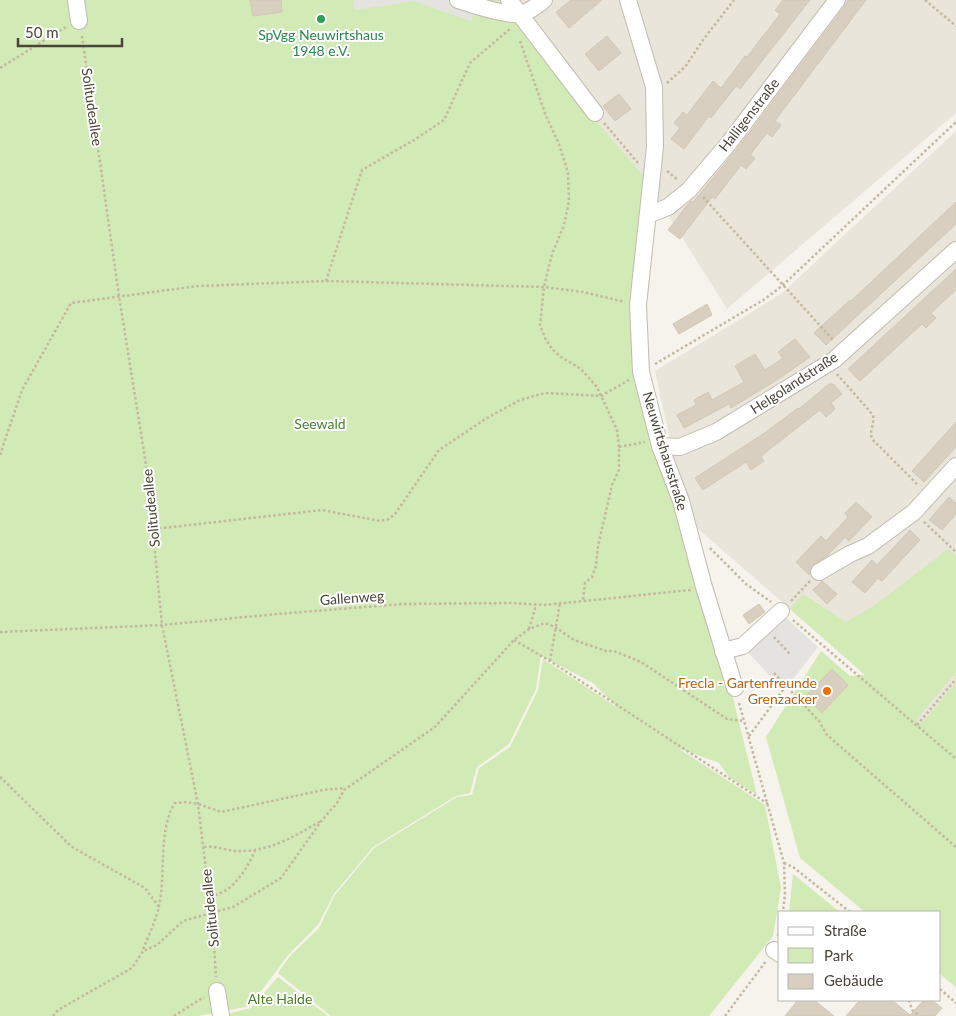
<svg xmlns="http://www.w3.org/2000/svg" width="956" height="1016" font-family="Lato,sans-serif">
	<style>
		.residential { fill: #eae5da }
		.green { fill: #d2eab5 }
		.parking { fill: #e5e3e0 }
		.building { fill: #d8cfc1; stroke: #d3c7b4 }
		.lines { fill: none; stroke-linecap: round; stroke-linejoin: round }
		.minor-casing { stroke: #c2bbae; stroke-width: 18 }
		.path { stroke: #c4b79f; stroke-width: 2.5; stroke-dasharray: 2.5 2.5; stroke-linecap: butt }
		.minor { stroke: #fff; stroke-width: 16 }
		.leisure-dot { fill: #2e9e5b; stroke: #fff; stroke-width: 2 }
		.food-dot { fill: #e8710a; stroke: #fff; stroke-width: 2 }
		.labels { text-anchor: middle; stroke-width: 4; stroke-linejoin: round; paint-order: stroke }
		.leisure-label { font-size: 14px; fill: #27864d; stroke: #fff }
		.street-label { font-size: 14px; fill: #4b4439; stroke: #fff }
		.park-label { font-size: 14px; fill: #4a7f2a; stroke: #fff }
		.food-label { font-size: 14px; fill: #c56008; stroke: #fff; text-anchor: end }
	</style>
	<rect width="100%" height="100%" fill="#f6f3ec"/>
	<!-- residential -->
	<g class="residential">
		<polygon points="504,0 956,0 956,113 727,309 643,175 579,101"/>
		<polygon points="956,131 956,756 935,735 899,708 866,675 697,528 675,462 655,371 781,294"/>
	</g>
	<!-- green -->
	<g class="green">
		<polygon points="0,0 504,0 579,101 643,175 634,307 677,503 731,690 757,795 729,777 719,763 678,748 765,805 781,888 773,936 709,1016 331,1016 278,973 290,956 319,928 335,895 374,848 457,797 472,795 479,768 510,747 538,690 543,659 618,708 593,683 541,656 536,689 509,744 477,767 470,793 456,796 373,847 334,894 318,925 289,954 250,1006 198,1016 0,1016"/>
		<polygon points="948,549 956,556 956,672 916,720 921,724 956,683 956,987 940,974 940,912 865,912 800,858 766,737 821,651 850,676 865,675 790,609 803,594 846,622 875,605"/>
		<polygon points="793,874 840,912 789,912"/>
		<polygon points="278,977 328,1016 217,1016 251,1008"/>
	</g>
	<!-- parking -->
	<g class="parking">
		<polygon points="353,0 479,0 471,21 413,1 355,10"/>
		<polygon points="782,614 818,647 784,691 745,649"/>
	</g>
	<!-- building -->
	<g class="building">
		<polygon points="250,0 281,0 282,12 253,16"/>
		<polygon points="571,0 602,0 569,28 556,12"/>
		<polygon points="783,0 810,0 740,89 736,86 711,118 709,116 684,149 671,139 680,128 674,123 683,112 687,115 713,81 721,88 745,56 747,57 780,14 775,10"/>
		<polygon points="848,0 866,0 775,121 781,125 772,137 767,133 750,155 755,158 746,169 741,165 715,199 712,197 680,239 668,230 689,203 691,201 693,202 737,149 845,6"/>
		<polygon points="607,36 621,53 599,71 585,54"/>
		<polygon points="619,94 631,109 615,121 603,106"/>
		<polygon points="956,202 956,224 826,345 814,333 850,300 851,301"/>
		<polygon points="956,269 956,290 931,313 936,318 926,328 922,324 860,381 848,369"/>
		<polygon points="707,304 712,315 679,334 673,324"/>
		<polygon points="795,339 810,357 780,378 731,408 729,404 684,428 677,415 696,405 694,400 708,392 712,400 744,382 735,366 755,354 765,370 783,358 778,352"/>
		<polygon points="829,384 833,384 842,394 831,403 835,409 826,417 820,410 761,456 764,461 751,470 746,462 703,490 695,478 763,434 798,408 799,409"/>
		<polygon points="956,422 956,447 924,482 912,471"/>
		<polygon points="949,497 956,503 956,514 942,530 929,520"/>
		<polygon points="856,502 872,517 849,541 845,537 827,556 814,564 810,567 809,575 796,562 821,536 826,541 848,517 845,513"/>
		<polygon points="910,530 920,540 882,581 878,578 865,593 852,582 872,560 877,565"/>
		<polygon points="822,581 837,594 827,604 813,590"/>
		<polygon points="759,604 765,612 749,624 743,615"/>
		<polygon points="832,669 848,685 822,713 805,697"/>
		<polygon points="798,1000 814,1000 834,1016 785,1016"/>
		<polygon points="860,1000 892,1000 910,1015 924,1000 932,1000 942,1008 935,1016 846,1016"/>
	</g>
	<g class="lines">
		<defs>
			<g id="minor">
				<polyline points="76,0 79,21"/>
				<path d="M458 0C470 4 508 16 520 14 529 12 537 6 544 0"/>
				<polyline points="509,0 595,113"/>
				<polyline points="628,0 654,87 655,147 638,305 641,372 660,446 681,501 704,587 735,688"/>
				<polyline points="648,215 668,207 689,190 729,143 837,0"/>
				<polyline points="660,446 680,447 716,432 834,360 956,250"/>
				<polyline points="819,572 850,554 868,546 914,512 956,466"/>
				<polyline points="723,651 743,646 781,611"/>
				<polyline points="774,950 780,954"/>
				<polyline points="217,991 221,1016"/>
			</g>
		</defs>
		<!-- minor casing -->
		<use href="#minor" class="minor-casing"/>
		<!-- path -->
		<g class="path">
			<polyline points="925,0 956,26"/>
			<polyline points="82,36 119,296 147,471 162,625 198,804 213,928 216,977"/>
			<polyline points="520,41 546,116 559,144 568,173 569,201 564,225 552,254 544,287 540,325 545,338 552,349 561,357 581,369 597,387 617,430 619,447 619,470 612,485 598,546 596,566 592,577 585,583 583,600"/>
			<polyline points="0,68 66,27"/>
			<polyline points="667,83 685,67 703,40 734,0"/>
			<polyline points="604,123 638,163"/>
			<polyline points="667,171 678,180"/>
			<polyline points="703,197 834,341"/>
			<polyline points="326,281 362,170 414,140 444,120 470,63 511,28"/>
			<polyline points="655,364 765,299 783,285 956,122"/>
			<path d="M837 374 873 415C875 423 869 430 872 439L918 485"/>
			<polyline points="619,447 645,442"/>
			<polyline points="0,455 22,390 71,303 198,286 326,281 544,287 583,292 625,302"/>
			<polyline points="924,522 956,552"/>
			<polyline points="154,529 322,510 380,521 389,519 395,514 439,450 487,418 520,400 545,393 601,396 629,380"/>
			<polyline points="710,548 746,584 771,602"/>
			<polyline points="791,601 810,581"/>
			<polyline points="793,620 956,759"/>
			<polyline points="529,629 536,605"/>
			<polyline points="0,632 162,625 277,614 402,604 511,603 544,605 691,590"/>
			<polyline points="774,637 790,654"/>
			<polyline points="514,640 550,661 768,804"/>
			<polyline points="550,661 560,603"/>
			<polyline points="774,673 819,721 827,735 956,847"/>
			<polyline points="739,703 784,863 785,894 783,912"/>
			<polyline points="917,725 956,679"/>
			<polyline points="749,736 786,686"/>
			<polyline points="0,777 72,847 145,888 159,907"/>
			<path d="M204 847C216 845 226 851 238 851 269 852 295 836 321 821"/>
			<polyline points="784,863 793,867 850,912"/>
			<path d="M210 896C233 893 246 870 255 851"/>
			<polyline points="778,936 780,928"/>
			<path d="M143 949C149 935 156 920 159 906 166 875 158 829 175 803L186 802 198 804 221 812 323 790 345 788"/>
			<polyline points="940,989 956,1003"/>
			<polyline points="909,1000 912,1010 920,1016"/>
			<polyline points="53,1016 58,1010 132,968 143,951 157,945 183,921 233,907 281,878 322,820 337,803 344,790 435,727 514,640 529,629 545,623 555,627 574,640 606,651 614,651 641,662 727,719 744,721"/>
			<polyline points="174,1016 204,997"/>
			<polyline points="725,1016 766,961"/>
		</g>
		<!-- minor -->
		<use href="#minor" class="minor"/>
	</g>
	<!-- markers -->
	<circle class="leisure-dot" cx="321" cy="19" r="5"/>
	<circle class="food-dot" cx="827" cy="691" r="5"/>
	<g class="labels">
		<!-- leisure labels -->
		<g class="leisure-label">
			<text x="321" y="40">SpVgg Neuwirtshaus<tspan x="321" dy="16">1948 e.V.</tspan></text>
		</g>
		<!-- street labels -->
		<g class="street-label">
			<text transform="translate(92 107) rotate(82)" y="5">Solitudeallee</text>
			<text transform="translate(749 115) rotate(-52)" y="5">Halligenstraße</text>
			<text transform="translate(794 383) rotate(-33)" y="5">Helgolandstraße</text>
			<text transform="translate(665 451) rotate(73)" y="5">Neuwirtshausstraße</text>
			<text transform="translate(151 508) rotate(-96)" y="5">Solitudeallee</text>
			<text transform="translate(352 598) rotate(-4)" y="5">Gallenweg</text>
			<text transform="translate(210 908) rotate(-96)" y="5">Solitudeallee</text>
		</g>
		<!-- park labels -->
		<g class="park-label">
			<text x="320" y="429">Seewald</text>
			<text x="280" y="1004">Alte Halde</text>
		</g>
		<!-- food labels -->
		<g class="food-label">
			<text x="817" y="688">Frecla - Gartenfreunde<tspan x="817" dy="16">Grenzacker</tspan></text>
		</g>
	</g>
	<!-- legend -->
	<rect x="778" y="911" width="162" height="90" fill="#ffffff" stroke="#b7b4b0"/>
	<rect x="788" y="927" width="25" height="8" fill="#ffffff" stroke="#b7b4b0"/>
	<text x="824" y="936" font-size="15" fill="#4b4439">Straße</text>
	<rect x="788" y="948" width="25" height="15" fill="#d2eab5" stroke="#b7b4b0"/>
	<text x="824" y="961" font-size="15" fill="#4b4439">Park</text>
	<rect x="788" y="974" width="25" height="15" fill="#d8cfc1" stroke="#b7b4b0"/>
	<text x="824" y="986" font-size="15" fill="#4b4439">Gebäude</text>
	<!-- scale -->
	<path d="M18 38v8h104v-8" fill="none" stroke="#4b4439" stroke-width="2.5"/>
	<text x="25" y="38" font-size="15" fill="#4b4439" stroke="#ffffff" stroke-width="4" paint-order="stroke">50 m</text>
</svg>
